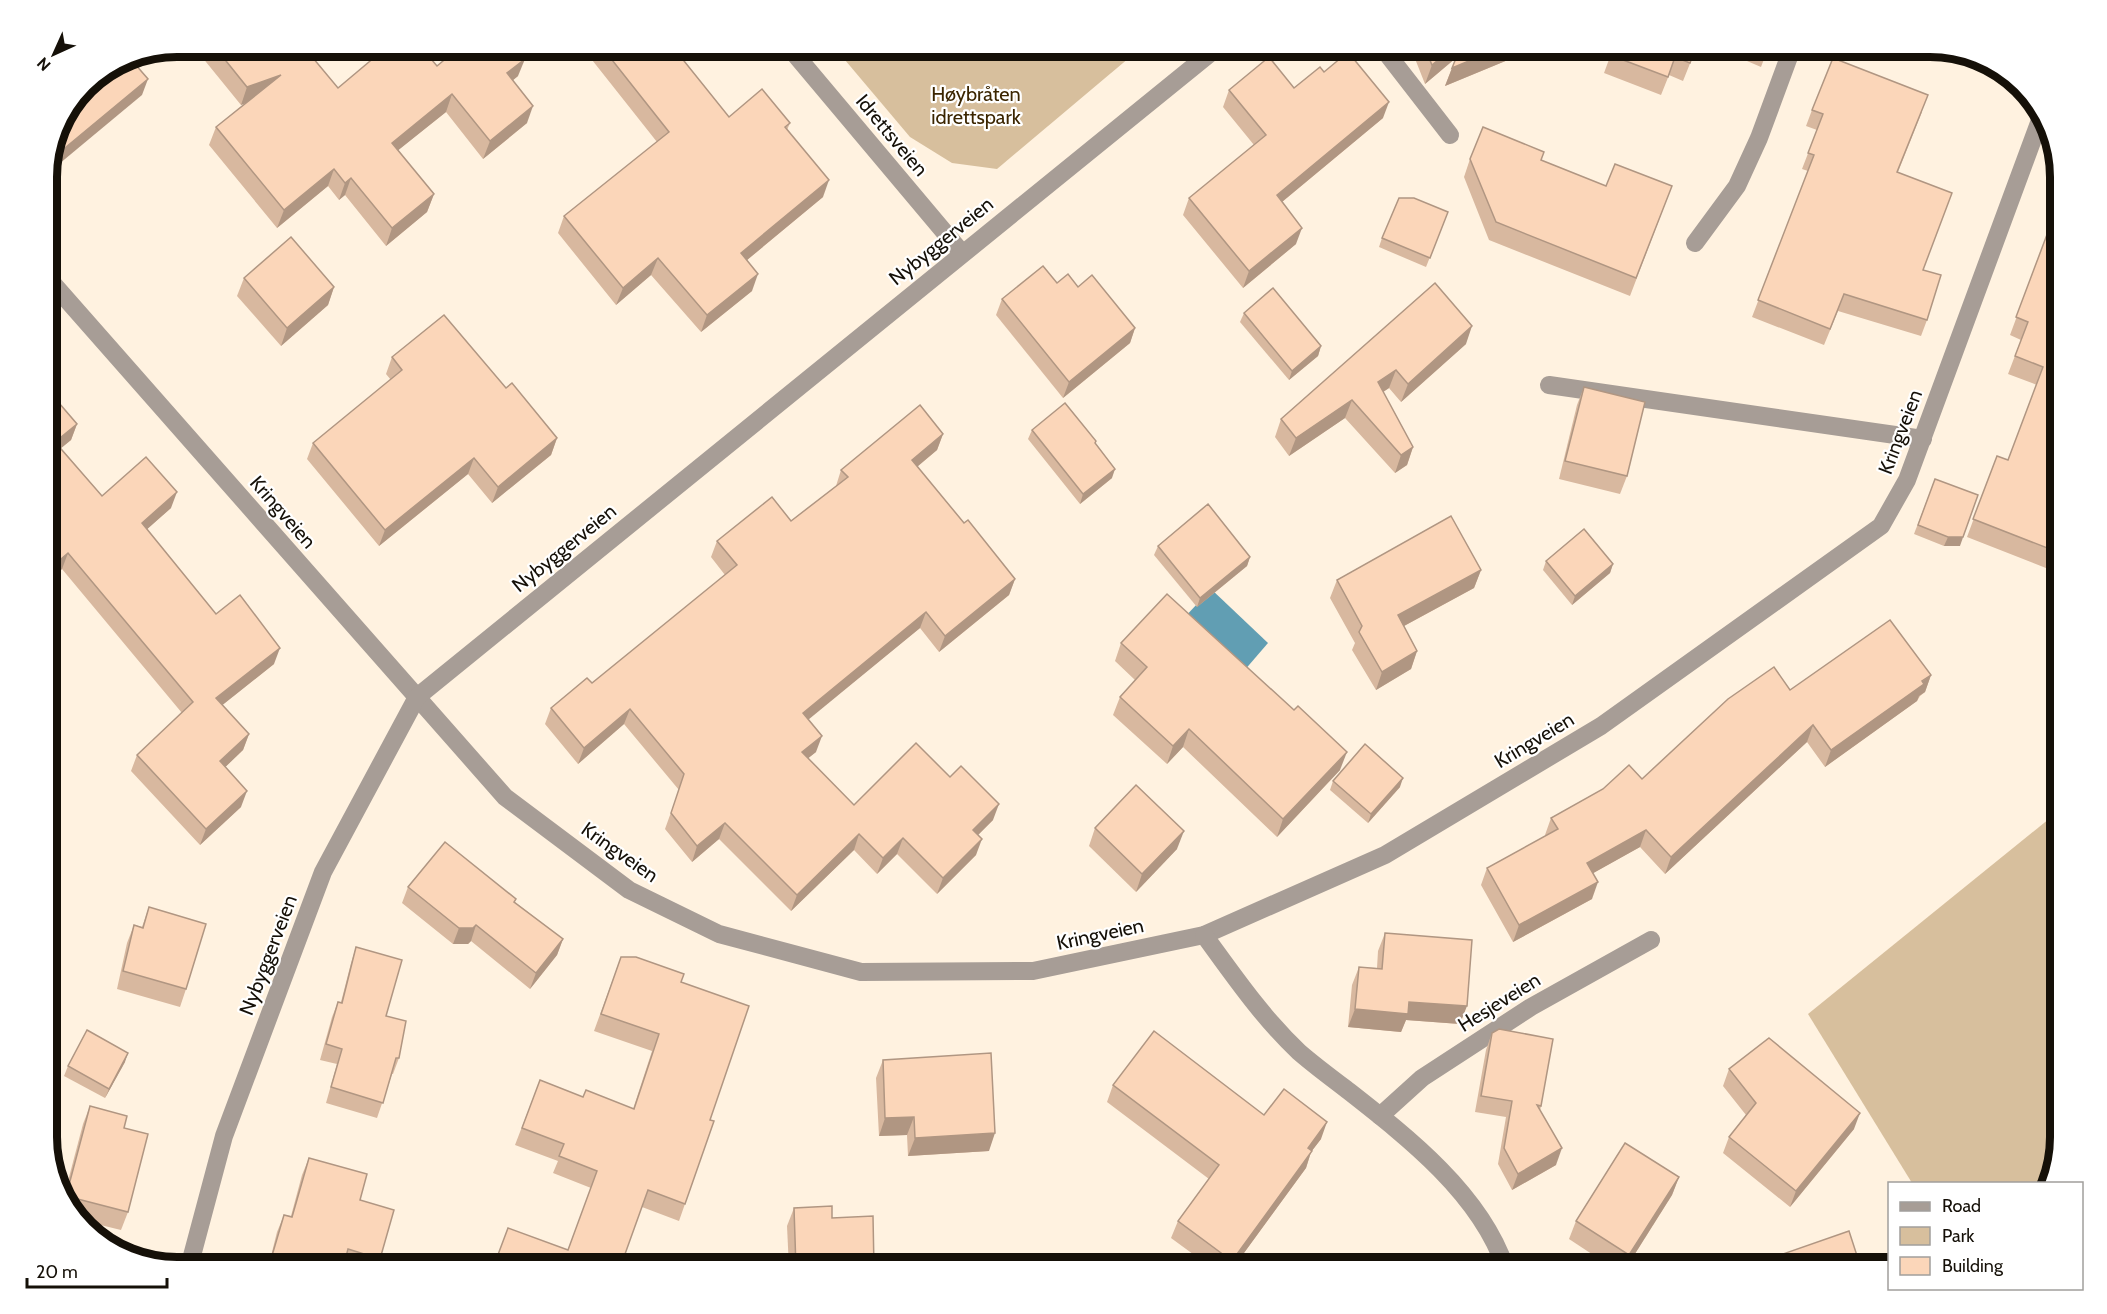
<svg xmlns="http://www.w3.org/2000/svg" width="2107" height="1314" font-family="Cabin,sans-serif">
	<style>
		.green { fill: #d7bf9d }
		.water { fill: #619eb3 }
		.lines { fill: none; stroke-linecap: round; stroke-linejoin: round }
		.lane { stroke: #a79d96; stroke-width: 18 }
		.street { stroke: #a79d96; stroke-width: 18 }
		.wall { fill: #d8b89f }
		.shaded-wall { fill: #b09682 }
		.building { fill: #fbd6b9; stroke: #b09682; stroke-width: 1.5 }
		.labels { text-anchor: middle; stroke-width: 4.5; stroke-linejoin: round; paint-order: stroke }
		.park-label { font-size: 20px; fill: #3b2500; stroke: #fff }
		.street-label { font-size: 20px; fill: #151008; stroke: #fff }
		.rim { fill: none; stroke: #151008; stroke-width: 8 }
	</style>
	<rect width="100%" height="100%" fill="#fff2e0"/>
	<!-- green -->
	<g class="green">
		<polygon points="834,47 1142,47 997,169 952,163 910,137"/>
		<polygon points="2060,810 2060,1137 2046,1183 1912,1183 1808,1014"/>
	</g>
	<!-- water -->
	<polygon class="water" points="1211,589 1268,643 1243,672 1184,618"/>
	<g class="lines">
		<!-- lane -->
		<g class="lane">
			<polyline points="1381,46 1450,135"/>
			<polyline points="1695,243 1737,186 1759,138 1793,46"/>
			<polyline points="1549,385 1923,439"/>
			<polyline points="1380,1116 1422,1078 1531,1007 1651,940"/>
		</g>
		<!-- street -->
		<g class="street">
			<polyline points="788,46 962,253"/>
			<polyline points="47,277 505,797 629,890 719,934 861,972 1033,971 1204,935 1385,855 1601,726 1881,526 1907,480 2043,112"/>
			<path d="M1204 935C1234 976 1262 1017 1299 1052 1314 1065 1330 1077 1346 1089 1406 1136 1480 1193 1505 1267"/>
			<polyline points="189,1267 224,1136 323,872 417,697 1219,46"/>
		</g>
	</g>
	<!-- wall -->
	<g class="wall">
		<polygon points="193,46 303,46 338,88 437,66 518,76 513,80 527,123 483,159 446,112 398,150 434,194 427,212 386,246 345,195 339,200 328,186 277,228 209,145 216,127 246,103 241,105"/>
		<polygon points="581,46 672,46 729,117 790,123 787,130 823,197 747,260 752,291 701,332 651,275 616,305 558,233 564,216 657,142"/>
		<polygon points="1410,46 1542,46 1445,86 1456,58 1425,84"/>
		<polygon points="1614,46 1697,46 1683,81 1669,75 1661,95 1604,73"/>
		<polygon points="1712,46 1769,46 1761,67"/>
		<polygon points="1324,72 1383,118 1282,202 1296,244 1243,288 1183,215 1189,198 1254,145 1223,107 1229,90 1294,88"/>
		<polygon points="1812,110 1922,112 1898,172 1923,270 1927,320 1921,336 1838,311 1824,345 1752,317 1808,171 1802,169 1817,130 1806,126"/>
		<polygon points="1470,159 1606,186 1672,186 1630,296 1489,240 1464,177"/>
		<polygon points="2060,200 2060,560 2056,572 1967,537 1997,456 2008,460 2037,385 2008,374 2021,340 2010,335"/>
		<polygon points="1448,212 1426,267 1379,247 1382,238"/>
		<polygon points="244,278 334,287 328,305 281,346 237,296"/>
		<polygon points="1057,283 1135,328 1130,343 1063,398 996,315 1002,299"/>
		<polygon points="1435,283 1466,344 1401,402 1389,388 1383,392 1413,447 1407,465 1395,473 1345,418 1289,456 1275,437 1281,419"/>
		<polygon points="1244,313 1321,346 1318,356 1289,380 1240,322"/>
		<polygon points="392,357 506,388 557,438 551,455 492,503 468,474 379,546 307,459 313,443 391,380 386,374"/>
		<polygon points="1584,387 1627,476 1620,494 1559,479 1577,405"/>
		<polygon points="47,389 77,424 71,440 61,448 102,496 171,508 147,529 216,614 274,664 222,705 249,734 243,750 225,767 241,807 200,845 131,771 137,755 182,713 62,569 47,582"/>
		<polygon points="1032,430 1096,441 1095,444 1112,478 1080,504 1028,439"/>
		<polygon points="943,434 937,450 917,467 964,523 1015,579 1009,595 939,652 920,628 808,719 816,752 808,758 854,805 993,820 978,835 976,855 937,894 897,854 877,874 854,850 791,911 719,839 692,862 665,829 679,790 624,724 578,764 545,724 551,708 592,683 725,575 711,557 717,541 791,521 836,486 841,470"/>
		<polygon points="1935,479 1960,546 1944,546 1914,534"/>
		<polygon points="1158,546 1250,557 1247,566 1197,607 1154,555"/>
		<polygon points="1546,561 1613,564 1610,573 1572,605 1543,570"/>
		<polygon points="1481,570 1474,588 1404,626 1417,651 1411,669 1376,690 1352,650 1355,643 1330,598 1337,580"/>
		<polygon points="1121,643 1340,770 1277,837 1183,747 1167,764 1113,715 1120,697 1135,680 1115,661"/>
		<polygon points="1931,675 1925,692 1920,696 1917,701 1825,767 1807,742 1665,874 1640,847 1593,873 1592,899 1513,942 1481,885 1487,868 1546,836 1545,835 1551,818 1642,779 1790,690"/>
		<polygon points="1333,781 1400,787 1368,823 1330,790"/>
		<polygon points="1095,828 1177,849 1136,892 1089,846"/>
		<polygon points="408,887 515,902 563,939 557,955 530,989 471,941 468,944 453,944 402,903"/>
		<polygon points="149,907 186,989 180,1007 117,989 127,943 134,925 142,927"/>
		<polygon points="1385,933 1460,1024 1406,1020 1401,1032 1348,1027 1352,985 1359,967 1377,968 1378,951"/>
		<polygon points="356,947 386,1016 399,1058 393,1074 392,1074 377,1118 326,1103 337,1064 320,1060 332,1017 338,1002 341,1002 351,963"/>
		<polygon points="621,957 681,982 710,1120 714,1121 679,1221 642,1207 568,1250 591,1188 553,1173 558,1161 515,1145 540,1080 583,1097 633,1109 652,1051 594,1031"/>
		<polygon points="1492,1033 1541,1106 1540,1111 1556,1165 1512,1190 1498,1164 1506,1117 1475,1112 1486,1050"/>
		<polygon points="883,1060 989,1151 908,1156 907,1135 879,1136 876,1078"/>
		<polygon points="125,1062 105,1098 64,1076 68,1066"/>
		<polygon points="1729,1069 1854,1129 1790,1207 1723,1153 1729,1137 1746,1115 1723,1086"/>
		<polygon points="1113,1085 1264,1115 1321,1139 1311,1152 1306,1168 1233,1268 1212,1268 1171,1238 1178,1221 1209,1179 1107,1102"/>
		<polygon points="90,1106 124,1128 128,1212 121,1230 80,1220 64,1203 63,1200 83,1124"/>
		<polygon points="309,1158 360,1200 380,1259 377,1268 268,1268 277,1232 284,1215 291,1216 302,1175"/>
		<polygon points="1679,1177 1672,1195 1626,1268 1613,1268 1569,1239 1576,1221"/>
		<polygon points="794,1208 832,1218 874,1268 789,1268 787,1226"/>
	</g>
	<!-- shaded-wall -->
	<g class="shaded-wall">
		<polygon points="1455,46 1461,46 1457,57 1425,84 1432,65"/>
		<polygon points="1505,46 1542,46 1445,86 1452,68"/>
		<polygon points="525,59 518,76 501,90 507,73"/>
		<polygon points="281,75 275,92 241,105 247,87"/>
		<polygon points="148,79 142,95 47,174 47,169 49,159"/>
		<polygon points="452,94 446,112 386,160 392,143"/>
		<polygon points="1389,102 1383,118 1271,211 1277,195"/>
		<polygon points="533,106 527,123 483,159 490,141"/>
		<polygon points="334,169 328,186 277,228 284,210"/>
		<polygon points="351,178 345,195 339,200 345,183"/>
		<polygon points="829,180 823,197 735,270 741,253"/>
		<polygon points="434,194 427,212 386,246 392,228"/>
		<polygon points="1302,228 1296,244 1243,288 1249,271"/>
		<polygon points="658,258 651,275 616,305 623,288"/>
		<polygon points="758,274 752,291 701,332 707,315"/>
		<polygon points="334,287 328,305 281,346 287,328"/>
		<polygon points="1472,326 1466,344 1401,402 1408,384"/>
		<polygon points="1135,328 1130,343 1063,398 1069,382"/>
		<polygon points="1321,346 1318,356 1289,380 1292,371"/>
		<polygon points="1396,370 1389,388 1371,400 1378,382"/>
		<polygon points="1352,400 1345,418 1289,456 1296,438"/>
		<polygon points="77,424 71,440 49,458 55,442"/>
		<polygon points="943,434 937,450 906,476 912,460"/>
		<polygon points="557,438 551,455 492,503 498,487"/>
		<polygon points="1413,447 1407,465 1395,473 1401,455"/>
		<polygon points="474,458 468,474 379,546 385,530"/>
		<polygon points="1115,469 1112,478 1080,504 1083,494"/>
		<polygon points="177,492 171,508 136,539 142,523"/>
		<polygon points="1978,495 1960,546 1944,546 1948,537"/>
		<polygon points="68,553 62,569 47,582 47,571"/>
		<polygon points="1250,557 1247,566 1197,607 1200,598"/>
		<polygon points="1613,564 1610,573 1572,605 1575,596"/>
		<polygon points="1481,570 1474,588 1391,633 1398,615"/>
		<polygon points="1015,579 1009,595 939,652 945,636"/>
		<polygon points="926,612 920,628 797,729 803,713"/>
		<polygon points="280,648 274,664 210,715 216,698"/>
		<polygon points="1417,651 1411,669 1376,690 1382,672"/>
		<polygon points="1931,675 1925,692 1919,696 1917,701 1825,767 1831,750"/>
		<polygon points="630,709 624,724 578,764 584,748"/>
		<polygon points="1813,725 1807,742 1665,874 1671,857"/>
		<polygon points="1189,729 1183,747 1167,764 1173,746"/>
		<polygon points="249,734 243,750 214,778 220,761"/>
		<polygon points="822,736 816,752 796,768 802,752"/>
		<polygon points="1347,752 1340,770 1277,837 1283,819"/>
		<polygon points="1403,778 1400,787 1368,823 1371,814"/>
		<polygon points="247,791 241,807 200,845 206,829"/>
		<polygon points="999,804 993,820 967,846 973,830"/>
		<polygon points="725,823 719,839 692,862 697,846"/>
		<polygon points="1646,830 1640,847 1581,880 1587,863"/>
		<polygon points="1184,831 1177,849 1136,892 1142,874"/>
		<polygon points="859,834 854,850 791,911 797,895"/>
		<polygon points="903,838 897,854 877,874 883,858"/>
		<polygon points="982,839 976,855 937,894 943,878"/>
		<polygon points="1598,882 1592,899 1513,942 1519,925"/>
		<polygon points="476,925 471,941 468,944 453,944 459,928"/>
		<polygon points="563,939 557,955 530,989 536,973"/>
		<polygon points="1409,1002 1467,1006 1460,1024 1406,1020 1401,1032 1348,1027 1355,1009"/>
		<polygon points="128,1053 125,1062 105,1098 109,1089"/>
		<polygon points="1860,1113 1854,1129 1790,1207 1796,1191"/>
		<polygon points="914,1117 907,1135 879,1136 885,1118"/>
		<polygon points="1327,1122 1321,1139 1311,1152 1306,1168 1233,1268 1230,1268 1232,1261 1308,1148"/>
		<polygon points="995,1133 989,1151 908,1156 915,1138"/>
		<polygon points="1562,1148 1556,1165 1512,1190 1518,1174"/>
		<polygon points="1679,1177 1672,1195 1626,1268 1624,1268 1629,1255"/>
	</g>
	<!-- building -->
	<g class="building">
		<polygon points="214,46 303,46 338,88 388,46 420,46 437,66 461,46 515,46 525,59 507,73 533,106 490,141 452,94 392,143 434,194 392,228 351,178 345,183 334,169 284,210 216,127 281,75 247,87"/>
		<polygon points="601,46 672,46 729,117 762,89 790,123 785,127 829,180 741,253 758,274 707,315 658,258 623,288 564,216 669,132"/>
		<polygon points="1424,46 1455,46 1432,65"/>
		<polygon points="1461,46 1505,46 1452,68"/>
		<polygon points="1614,46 1696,46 1690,63 1675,57 1668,77 1610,55"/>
		<polygon points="1737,46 1769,46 1765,57"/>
		<polygon points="1348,52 1389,102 1277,195 1302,228 1249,271 1189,198 1266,135 1229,90 1269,57 1294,88 1320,67 1324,72"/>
		<polygon points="128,56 148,79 54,157 49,159 60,120 85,84"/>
		<polygon points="1833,58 1928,95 1897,172 1952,193 1923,270 1941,275 1927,320 1844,294 1830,329 1758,300 1814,155 1808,153 1823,114 1812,110"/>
		<polygon points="1483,127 1544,152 1541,160 1606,186 1615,164 1672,186 1636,278 1496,222 1470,159"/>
		<polygon points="1399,198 1414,198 1448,212 1430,258 1382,238"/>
		<polygon points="2060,200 2060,553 1973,519 1997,456 2008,460 2043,367 2015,356 2028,322 2016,317"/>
		<polygon points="291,237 334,287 287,328 244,278"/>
		<polygon points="1043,266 1057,283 1068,274 1078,287 1092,275 1135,328 1069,382 1002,299"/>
		<polygon points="1435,283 1472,326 1408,384 1396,370 1378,382 1413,447 1401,455 1352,400 1296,438 1281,419"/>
		<polygon points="1273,288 1321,346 1292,371 1244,313"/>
		<polygon points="444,315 506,388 512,383 557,438 498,487 474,458 385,530 313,443 402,370 392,357"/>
		<polygon points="1584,387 1645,402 1627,476 1565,461"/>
		<polygon points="47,389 77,424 55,442 102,496 146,457 177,492 142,523 216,614 240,595 280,648 216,698 249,734 220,761 247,791 206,829 137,755 193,702 68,553 47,571"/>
		<polygon points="1065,403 1096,441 1095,443 1115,469 1083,494 1032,430"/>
		<polygon points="920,405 943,434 912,460 964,523 968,520 1015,579 945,636 926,612 803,713 822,736 802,752 854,805 916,743 950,777 961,766 999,804 973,830 982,839 943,878 903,838 883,858 859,834 797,895 725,823 697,846 671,813 684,774 630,709 584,748 551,708 587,678 592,683 737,565 717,541 772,497 791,521 848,477 841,470"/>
		<polygon points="1935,479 1978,495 1963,537 1948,537 1918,525"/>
		<polygon points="1208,504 1250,557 1200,598 1158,546"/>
		<polygon points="1451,516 1481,570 1398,615 1417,651 1382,672 1359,632 1362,626 1337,580"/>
		<polygon points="1584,529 1613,564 1575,596 1546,561"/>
		<polygon points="1167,594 1294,710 1298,706 1347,752 1283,819 1189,729 1173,746 1120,697 1147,667 1121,643"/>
		<polygon points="1890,620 1931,675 1922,681 1924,684 1831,750 1813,725 1671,857 1646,830 1587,863 1598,882 1519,925 1487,868 1558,829 1551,818 1603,789 1629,765 1642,779 1728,699 1774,667 1790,690"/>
		<polygon points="1365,744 1403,778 1371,814 1333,781"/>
		<polygon points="1136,785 1184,831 1142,874 1095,828"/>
		<polygon points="445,842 516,899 514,902 563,939 536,973 476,925 473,928 459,928 408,887"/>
		<polygon points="149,907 206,924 186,989 123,971 134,925 143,928"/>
		<polygon points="1385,933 1472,940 1467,1006 1409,1002 1408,1014 1355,1009 1359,967 1382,969"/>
		<polygon points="356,947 402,960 386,1016 406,1021 399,1058 396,1058 383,1103 331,1087 342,1049 326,1044 338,1002 342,1003"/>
		<polygon points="621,957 636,957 684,974 681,982 749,1006 710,1120 714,1121 685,1204 648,1190 620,1268 493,1268 508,1228 568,1250 597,1171 559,1156 564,1144 522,1128 540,1080 583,1097 586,1090 634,1109 659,1034 601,1014"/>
		<polygon points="1499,1029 1553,1039 1541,1106 1537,1105 1562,1148 1518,1174 1504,1148 1512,1101 1481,1096 1492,1033"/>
		<polygon points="87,1030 128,1053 109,1089 68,1066"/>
		<polygon points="1154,1031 1264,1115 1284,1089 1327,1122 1308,1148 1312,1151 1232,1261 1178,1221 1219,1165 1113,1085"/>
		<polygon points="1769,1038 1860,1113 1796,1191 1729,1137 1756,1103 1729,1069"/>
		<polygon points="991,1053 995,1133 915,1138 914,1117 885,1118 883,1060"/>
		<polygon points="90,1106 127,1116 124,1128 148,1134 128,1212 66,1196"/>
		<polygon points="1625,1143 1679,1177 1629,1255 1576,1221"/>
		<polygon points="309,1158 367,1174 360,1200 394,1210 380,1259 348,1249 343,1268 278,1268 279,1262 271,1259 284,1215 292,1217"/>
		<polygon points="832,1206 832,1218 873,1216 874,1268 796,1268 794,1208"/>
		<polygon points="1849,1231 1861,1268 1743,1268"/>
	</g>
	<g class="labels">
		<!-- park labels -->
		<g class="park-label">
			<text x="976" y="101">Høybråten<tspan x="976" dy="23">idrettspark</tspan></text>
		</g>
		<!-- street labels -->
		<g class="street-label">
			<text transform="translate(892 135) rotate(50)" y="7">Idrettsveien</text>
			<text transform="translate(941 241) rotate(-39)" y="7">Nybyggerveien</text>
			<text transform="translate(1900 432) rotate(-69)" y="7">Kringveien</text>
			<text transform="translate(283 512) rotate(49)" y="7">Kringveien</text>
			<text transform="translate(564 548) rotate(-39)" y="7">Nybyggerveien</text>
			<text transform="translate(1534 740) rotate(-31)" y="7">Kringveien</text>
			<text transform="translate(620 852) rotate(35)" y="7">Kringveien</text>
			<text transform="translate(1100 934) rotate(-12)" y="7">Kringveien</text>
			<text transform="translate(268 955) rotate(-69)" y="7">Nybyggerveien</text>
			<text transform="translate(1499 1002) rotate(-32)" y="7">Hesjeveien</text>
		</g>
	</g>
	<!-- crop -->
	<path d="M0 0H2107V1314H0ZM177 57H1930A120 120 0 0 1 2050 177V1137A120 120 0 0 1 1930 1257H177A120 120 0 0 1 57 1137V177A120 120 0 0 1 177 57Z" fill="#fff" fill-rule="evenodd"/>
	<path class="rim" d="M177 57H1930A120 120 0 0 1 2050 177V1137A120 120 0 0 1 1930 1257H177A120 120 0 0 1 57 1137V177A120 120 0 0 1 177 57Z"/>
	<!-- legend -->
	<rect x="1888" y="1182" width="195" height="108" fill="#ffffff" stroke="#a19f9c" stroke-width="1.5"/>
	<rect x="1900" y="1202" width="30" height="9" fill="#a79d96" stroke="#a19f9c" stroke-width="1.5"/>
	<text x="1942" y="1212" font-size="18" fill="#151008">Road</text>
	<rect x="1900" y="1227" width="30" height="18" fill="#d7bf9d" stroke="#a19f9c" stroke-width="1.5"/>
	<text x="1942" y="1242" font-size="18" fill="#151008">Park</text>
	<rect x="1900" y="1257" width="30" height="18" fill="#fbd6b9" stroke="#a19f9c" stroke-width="1.5"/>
	<text x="1942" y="1272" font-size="18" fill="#151008">Building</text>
	<!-- north arrow -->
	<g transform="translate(54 54) rotate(225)" stroke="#ffffff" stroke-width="4.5" paint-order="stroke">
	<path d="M0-4.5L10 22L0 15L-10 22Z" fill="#151008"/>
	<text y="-9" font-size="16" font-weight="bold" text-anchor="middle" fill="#151008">N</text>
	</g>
	<!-- scale -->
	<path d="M27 1278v9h140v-9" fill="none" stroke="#151008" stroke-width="3"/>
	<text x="36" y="1278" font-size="18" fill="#151008" stroke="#ffffff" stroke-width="4.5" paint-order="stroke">20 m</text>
</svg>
